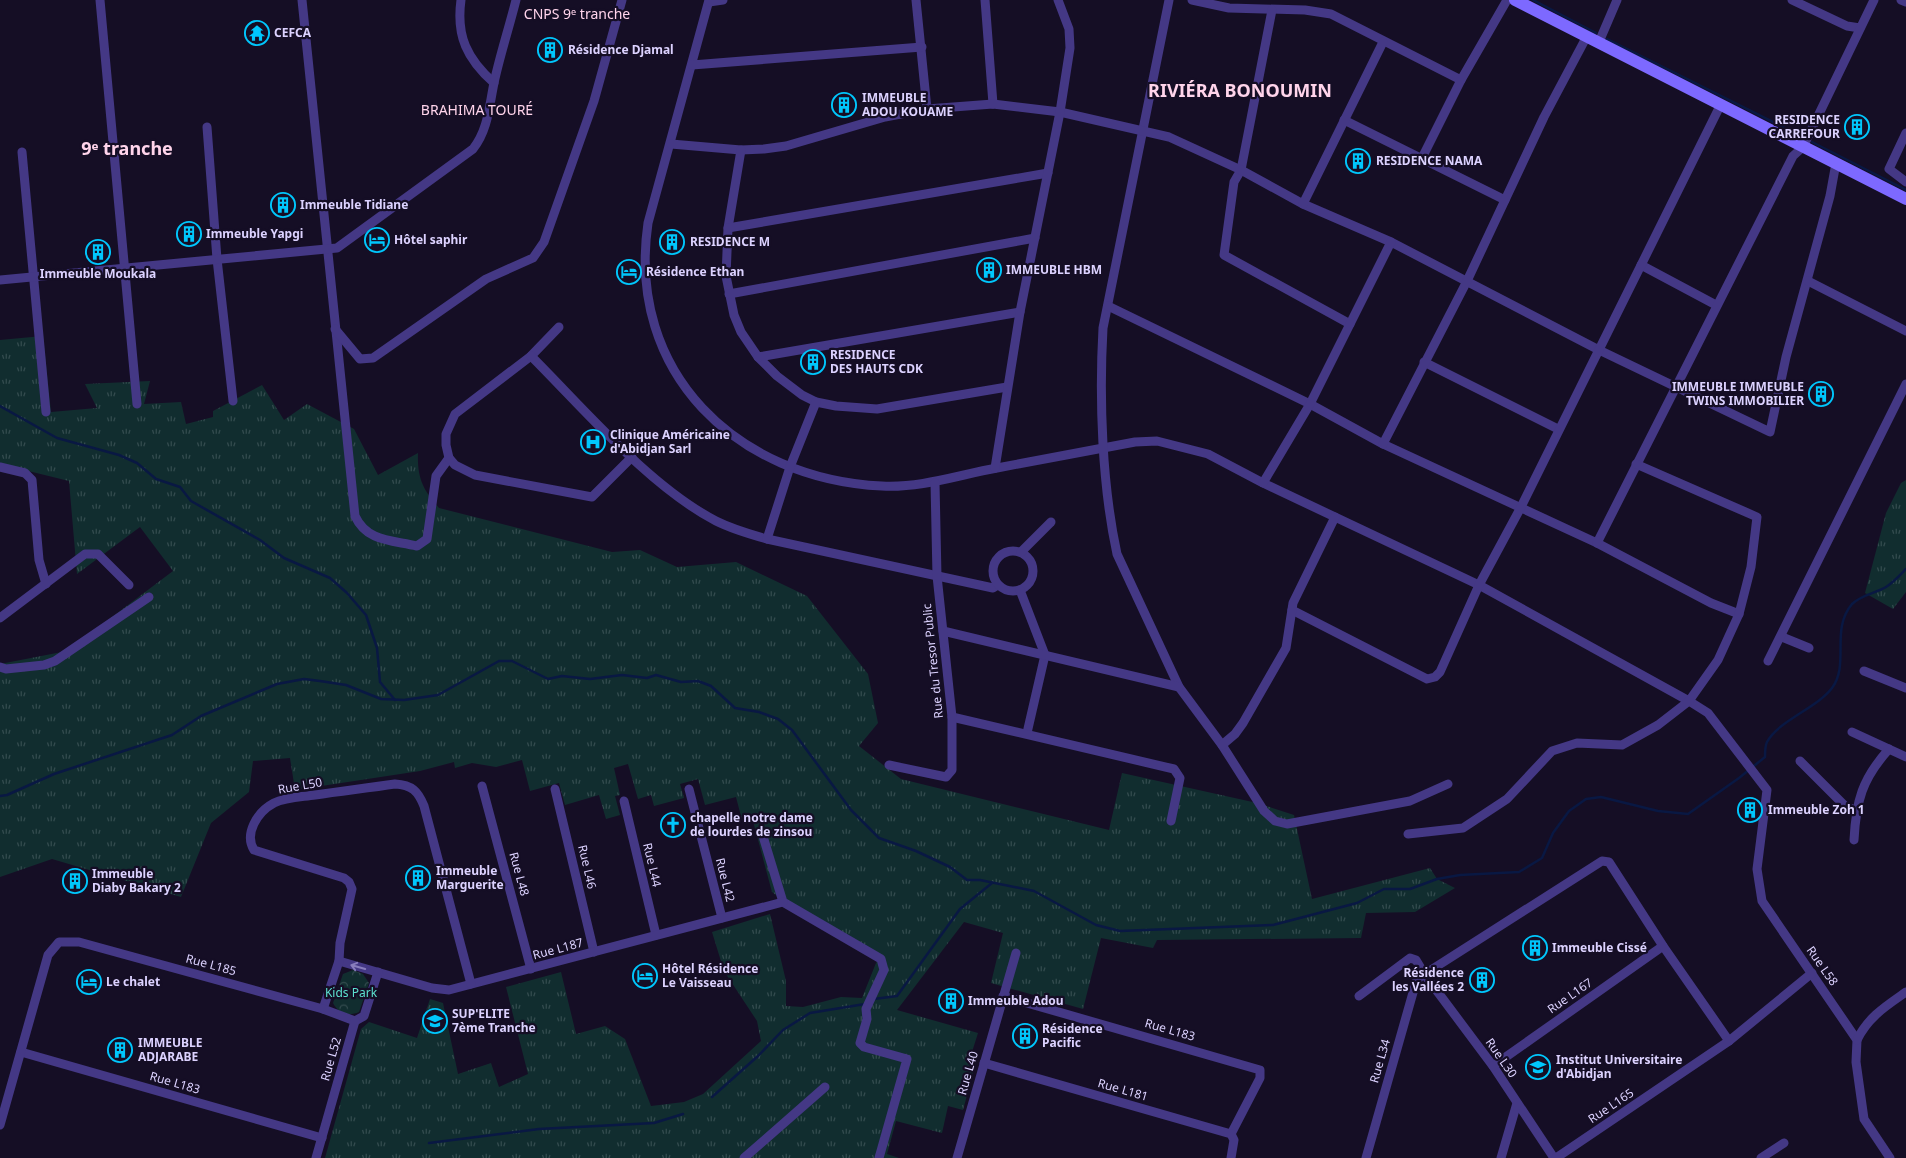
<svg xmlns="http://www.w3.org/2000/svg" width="1906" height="1158" font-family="'Noto Sans',sans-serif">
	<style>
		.grass { fill: url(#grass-tufts) }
		.forest { fill: url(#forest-crowns) }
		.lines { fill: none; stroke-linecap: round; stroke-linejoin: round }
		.stream { stroke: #091843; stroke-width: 2.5 }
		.street { stroke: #443885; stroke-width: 9 }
		.secondary { stroke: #7d69ff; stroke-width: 12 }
		.oneway { stroke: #887dbc }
		.labels { text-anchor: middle; stroke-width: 4.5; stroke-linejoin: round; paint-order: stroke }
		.poi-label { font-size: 12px; font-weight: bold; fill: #dcd2ff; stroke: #150e25; text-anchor: start }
		.street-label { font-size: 12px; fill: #dcd2ff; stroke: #150e25 }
		.park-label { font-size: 12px; fill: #5ce1cf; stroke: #150e25 }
		.neighbourhood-label { font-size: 14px; fill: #ffd4eb; stroke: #150e25 }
		.district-label { font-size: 18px; font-weight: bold; fill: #ffd4eb; stroke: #150e25 }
	</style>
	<defs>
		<pattern id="grass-tufts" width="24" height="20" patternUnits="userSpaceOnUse" patternTransform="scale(1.25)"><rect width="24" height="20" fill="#112d2f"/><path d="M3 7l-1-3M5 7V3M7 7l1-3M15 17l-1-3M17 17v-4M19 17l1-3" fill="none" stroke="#334b4e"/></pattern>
		<pattern id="forest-crowns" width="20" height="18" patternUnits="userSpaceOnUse" patternTransform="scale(1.25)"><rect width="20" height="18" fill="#112d2f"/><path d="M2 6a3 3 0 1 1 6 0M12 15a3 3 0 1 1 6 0" fill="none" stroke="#334b4e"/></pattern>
	</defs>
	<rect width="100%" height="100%" fill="#150e25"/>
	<!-- grass -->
	<g class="grass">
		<path d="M43 336 51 412 97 408 85 384 150 381 144 404 181 402 186 424 213 417V411L262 385 284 420 307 404 354 429 378 475 418 453C417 478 423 490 439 508L612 552 640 550 677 567 736 562 807 596 868 674 878 723 859 746 901 779 1109 830 1122 773 1257 803 1294 815 1312 899 1430 868 1437 879 1455 888 1415 912 1366 913 1361 938 1157 940 1153 948 1101 938 1083 1009 991 983 1003 933 964 922 897 1010 978 1033 971 1055 977 1058 963 1110 948 1106 942 1133 896 1121 887 1154 899 1158H325L361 1029 369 1022 417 1038 430 999 443 1003 458 1074 491 1063 499 1087 528 1074 506 987 561 972 576 1034 605 1026 625 1039 651 1106 684 1102 703 1094 761 1041 757 1021 724 971 712 932 770 914 786 981V1006L803 1007 841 997 862 998 878 958 791 907 772 892 753 821 743 824 736 797 705 805 698 779 680 784 684 798 654 806 651 795 638 799 628 764 614 768 620 795 615 796 620 815 606 819 599 795 565 805 559 783 530 791 522 760 496 767 472 763 455 768 454 762 420 771 295 790 290 758 253 761 249 792 211 823 181 897 52 859 0 877V664L67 651 173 571 140 527 77 574 69 481 0 464V340Z"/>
		<polygon points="1906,480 1906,592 1893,609 1865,593 1886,513 1901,483"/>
	</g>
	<!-- forest -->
	<path class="forest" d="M353 970 363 974 369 983 359 1012C348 1017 338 1013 333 1003L343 974Z"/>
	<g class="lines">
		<!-- stream -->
		<g class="stream">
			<polyline points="1533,0 1596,33"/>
			<polyline points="1607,39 1801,136"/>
			<polyline points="1812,142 1906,190"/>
			<polyline points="0,406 57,438 119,455 137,463 156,479 180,487 191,501 260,540 284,558 330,578 347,593 366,615 377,648 380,682 395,700"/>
			<path d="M0 796 7 795 54 774 172 735 201 716 277 684 304 679 320 681 346 685 381 699 404 700 438 695 499 661H512L548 679 562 676 590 679 622 675 647 678 656 675 681 682 698 681 711 686 735 708 759 712 778 719 792 730 851 810 879 838 916 851 950 867 967 880H980L1034 891 1096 925 1120 931 1273 925 1357 903 1384 889H1410L1437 879 1460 875 1519 872 1542 858 1553 833 1569 811 1586 799 1601 797 1658 811 1688 814 1739 778 1765 757C1765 753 1765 746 1767 742 1778 721 1817 708 1832 688 1850 664 1830 630 1852 604 1861 595 1876 593 1886 587 1894 582 1900 575 1906 569"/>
			<polyline points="874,999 897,996 960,909 992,883"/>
			<polyline points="712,1097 758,1056 783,1030 810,1013 865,1004"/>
			<polyline points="429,1143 539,1129 654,1123 683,1114"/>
		</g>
		<!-- street -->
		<g class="street">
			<polyline points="100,0 137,404"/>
			<path d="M302 0 355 516C367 542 392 540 417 546L427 539 436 476 449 458"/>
			<path d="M461 0C456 36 467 59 494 83"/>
			<path d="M709 0 648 223C626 373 737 479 882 486 922 488 958 475 997 468 1043 459 1089 451 1135 442L1157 441 1208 454 1263 483 1479 585 1689 701 1708 713 1767 790 1757 869 1762 901 1857 1040 1856 1062 1864 1119 1890 1158"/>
			<polyline points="916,0 927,109"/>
			<polyline points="985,0 993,104"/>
			<path d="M1169 0 1103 328C1099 399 1102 485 1117 554L1179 687 1222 745 1264 811 1275 821 1287 824 1410 801 1448 784"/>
			<polyline points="1192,0 1229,8 1305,10 1331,14 1461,80"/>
			<polyline points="1792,0 1847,26 1860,28"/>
			<polyline points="1901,0 1906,2"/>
			<polyline points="709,2 723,0"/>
			<polyline points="1272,10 1241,170 1234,182 1224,255 1350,324"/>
			<polyline points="1599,42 1617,0"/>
			<polyline points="692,65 922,47"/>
			<polyline points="1344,120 1505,200"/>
			<polyline points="207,127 217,259 233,401"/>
			<polyline points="1906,133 1889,169 1906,182"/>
			<polyline points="671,144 741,150 764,149 786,146 885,117 927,109 993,104 1060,112 1169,137 1241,170 1303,204 1391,242 1599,350 1770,432 1786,357 1830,196 1836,163"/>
			<polyline points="741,150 728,228 726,276 734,315 741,332 758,357 777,376 802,395 816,402 836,406 877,409 1007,387"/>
			<polyline points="22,152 46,412"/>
			<polyline points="1422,158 1461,80 1507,0"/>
			<polyline points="1303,204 1383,42"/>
			<polyline points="728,228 1048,173"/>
			<polyline points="1641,265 1716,305"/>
			<path d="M0 280 337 248 473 149C488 130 489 107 494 83 500 55 509 28 516 0"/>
			<polyline points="1808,281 1906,331"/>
			<polyline points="729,294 1035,238"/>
			<polyline points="1108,306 1310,404 1383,444 1597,543 1711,603 1739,614"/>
			<polyline points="559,327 531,356 455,414 446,434 446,445 449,458 455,465 475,475 592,497 632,457"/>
			<polyline points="335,329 360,359 373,358 486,279 533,258 544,242 594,101 622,0"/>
			<path d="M531 356C585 410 649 486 716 521 732 529 749 534 767 539L993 588 998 585"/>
			<polyline points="758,357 1020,312"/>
			<polyline points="1424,362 1558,429"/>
			<polyline points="1383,444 1467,281 1544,117 1587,36"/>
			<polyline points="0,467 25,473 32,480 39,560 46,584"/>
			<polyline points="995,468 1020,312 1060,112 1070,48 1069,29 1058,0"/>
			<polyline points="1263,483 1310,404 1391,242"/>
			<polyline points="767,539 790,467 816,402"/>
			<polyline points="1597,543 1793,156 1803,147 1874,0"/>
			<circle cx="1013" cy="571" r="20"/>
			<polyline points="1021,552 1051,522"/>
			<polyline points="1020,590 1045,655 1027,733"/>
			<polyline points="1292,610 1427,679 1435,677 1440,672 1479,585 1521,507 1721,104"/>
			<polyline points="0,618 85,554 98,554 129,585"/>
			<polyline points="943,631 1179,687"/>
			<polyline points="1782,637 1809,648"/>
			<polyline points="1768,661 1906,384"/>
			<polyline points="0,667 6,669 44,665 55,661 149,597"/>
			<polyline points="1864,671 1906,688"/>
			<polyline points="952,717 1174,769 1180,778 1171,821"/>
			<polyline points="1852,732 1906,757"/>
			<polyline points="1222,745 1235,734 1243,723 1286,648 1293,603 1335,517"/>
			<polyline points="1800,761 1846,807 1856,810"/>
			<polyline points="889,765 946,777 952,770 952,717 937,576 935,483"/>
			<polyline points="482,786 531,969"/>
			<polyline points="555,789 594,952"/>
			<polyline points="689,789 722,918"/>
			<polyline points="624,801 656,935"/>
			<polyline points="762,833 783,902 881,959 884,970 866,1009 867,1019 860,1043 864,1047 907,1059 879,1158"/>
			<polyline points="1408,834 1463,828 1507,799 1552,751 1577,743 1622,745 1658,725 1689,701 1718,660 1739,614 1751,567 1757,517 1636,464"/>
			<path d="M1854 840C1856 801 1862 779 1889 749"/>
			<polyline points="339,961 432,988 449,990 783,902"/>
			<polyline points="1003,996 1260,1070 1260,1078 1231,1134"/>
			<polyline points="1359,996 1410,958 1416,960 1425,975 1493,1066 1554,1158"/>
			<path d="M323 1009 339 961 340 943 352 889 349 882 344 878 254 850C244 834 257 812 274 803 286 797 302 797 315 795 342 791 368 788 395 784 412 785 418 791 424 806L471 984"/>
			<polyline points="355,1021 364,1016 378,972"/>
			<path d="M1857 1040C1868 1017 1886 1006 1906 992"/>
			<polyline points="21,1052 322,1138"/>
			<polyline points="984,1063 1224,1132 1231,1134 1234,1140 1231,1158"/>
			<polyline points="1493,1066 1663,946"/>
			<polyline points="0,1125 48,955 59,942 79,942 323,1009 355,1021"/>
			<polyline points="316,1158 355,1021"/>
			<polyline points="744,1158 825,1087"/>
			<polyline points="957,1158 1016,953"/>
			<polyline points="1366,1158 1416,982 1420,977 1602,861 1609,862 1663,946 1729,1041"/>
			<polyline points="1501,1158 1517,1103"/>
			<polyline points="1556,1158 1729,1041 1812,973"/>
			<polyline points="1761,1158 1784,1143"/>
		</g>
		<!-- secondary -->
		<polyline class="secondary" points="1515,0 1906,199"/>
	</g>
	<!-- one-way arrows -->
	<defs><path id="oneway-shaft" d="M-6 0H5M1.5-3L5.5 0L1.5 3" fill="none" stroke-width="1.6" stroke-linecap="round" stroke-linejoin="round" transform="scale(1.25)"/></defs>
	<use class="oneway" href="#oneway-shaft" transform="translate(358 967) rotate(-164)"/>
	<!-- icons -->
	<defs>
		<symbol id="temple-ring" viewBox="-11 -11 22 22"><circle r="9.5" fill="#150e25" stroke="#00c7fd" stroke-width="1.5"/><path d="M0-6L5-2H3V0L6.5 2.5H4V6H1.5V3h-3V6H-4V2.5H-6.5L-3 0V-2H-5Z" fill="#00c7fd"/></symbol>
		<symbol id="building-ring" viewBox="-11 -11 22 22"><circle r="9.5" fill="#150e25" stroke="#00c7fd" stroke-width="1.5"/><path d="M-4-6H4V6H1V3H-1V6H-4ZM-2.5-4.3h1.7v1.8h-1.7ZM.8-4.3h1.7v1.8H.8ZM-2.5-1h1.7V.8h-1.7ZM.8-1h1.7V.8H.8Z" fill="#00c7fd"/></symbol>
		<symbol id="hotel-ring" viewBox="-11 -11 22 22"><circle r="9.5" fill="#150e25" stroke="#00c7fd" stroke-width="1.5"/><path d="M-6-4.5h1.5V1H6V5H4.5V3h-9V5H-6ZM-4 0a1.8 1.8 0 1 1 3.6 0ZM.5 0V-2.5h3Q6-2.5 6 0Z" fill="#00c7fd"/></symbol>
		<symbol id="hospital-ring" viewBox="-11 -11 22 22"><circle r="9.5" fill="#150e25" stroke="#00c7fd" stroke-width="1.5"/><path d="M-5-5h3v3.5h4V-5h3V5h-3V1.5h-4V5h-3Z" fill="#00c7fd"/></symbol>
		<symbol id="church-ring" viewBox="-11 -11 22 22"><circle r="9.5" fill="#150e25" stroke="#00c7fd" stroke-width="1.5"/><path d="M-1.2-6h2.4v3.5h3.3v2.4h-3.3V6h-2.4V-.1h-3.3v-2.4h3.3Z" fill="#00c7fd"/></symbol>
		<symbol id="university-ring" viewBox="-11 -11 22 22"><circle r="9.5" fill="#150e25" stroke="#00c7fd" stroke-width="1.5"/><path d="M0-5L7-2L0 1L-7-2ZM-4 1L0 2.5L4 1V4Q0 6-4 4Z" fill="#00c7fd"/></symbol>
	</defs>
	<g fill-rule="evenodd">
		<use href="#temple-ring" x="243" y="19" width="28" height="28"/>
		<use href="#building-ring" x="536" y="36" width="28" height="28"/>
		<use href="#building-ring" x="830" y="91" width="28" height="28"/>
		<use href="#building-ring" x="1843" y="113" width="28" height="28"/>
		<use href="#building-ring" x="1344" y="147" width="28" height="28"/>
		<use href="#building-ring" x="269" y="191" width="28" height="28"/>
		<use href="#building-ring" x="175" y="220" width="28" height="28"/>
		<use href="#hotel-ring" x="363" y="226" width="28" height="28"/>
		<use href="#building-ring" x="658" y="228" width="28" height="28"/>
		<use href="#building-ring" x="84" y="238" width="28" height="28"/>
		<use href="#building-ring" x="975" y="256" width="28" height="28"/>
		<use href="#hotel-ring" x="615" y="258" width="28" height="28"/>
		<use href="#building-ring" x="799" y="348" width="28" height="28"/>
		<use href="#building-ring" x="1807" y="380" width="28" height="28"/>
		<use href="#hospital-ring" x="579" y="428" width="28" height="28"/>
		<use href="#building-ring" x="1736" y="796" width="28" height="28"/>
		<use href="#church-ring" x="659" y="811" width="28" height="28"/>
		<use href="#building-ring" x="404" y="864" width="28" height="28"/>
		<use href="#building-ring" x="61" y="867" width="28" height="28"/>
		<use href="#building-ring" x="1521" y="934" width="28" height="28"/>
		<use href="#hotel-ring" x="631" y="962" width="28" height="28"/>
		<use href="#building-ring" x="1468" y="966" width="28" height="28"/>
		<use href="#hotel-ring" x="75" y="968" width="28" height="28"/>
		<use href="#building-ring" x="937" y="987" width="28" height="28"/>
		<use href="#university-ring" x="421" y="1007" width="28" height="28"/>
		<use href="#building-ring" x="1011" y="1022" width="28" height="28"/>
		<use href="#building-ring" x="106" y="1036" width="28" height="28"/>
		<use href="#university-ring" x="1524" y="1053" width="28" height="28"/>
	</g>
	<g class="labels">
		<!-- poi labels -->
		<g class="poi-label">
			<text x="274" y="37">CEFCA</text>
			<text x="568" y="54">Résidence Djamal</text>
			<text x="862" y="102">IMMEUBLE<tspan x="862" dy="14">ADOU KOUAME</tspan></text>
			<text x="1840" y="124" text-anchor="end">RESIDENCE<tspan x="1840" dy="14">CARREFOUR</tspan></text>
			<text x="1376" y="165">RESIDENCE NAMA</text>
			<text x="300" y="209">Immeuble Tidiane</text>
			<text x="206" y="238">Immeuble Yapgi</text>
			<text x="394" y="244">Hôtel saphir</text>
			<text x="690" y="246">RESIDENCE M</text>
			<text x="1006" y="274">IMMEUBLE HBM</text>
			<text x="646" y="276">Résidence Ethan</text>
			<text x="98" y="278" text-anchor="middle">Immeuble Moukala</text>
			<text x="830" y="359">RESIDENCE<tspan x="830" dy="14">DES HAUTS CDK</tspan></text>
			<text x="1804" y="391" text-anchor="end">IMMEUBLE IMMEUBLE<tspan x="1804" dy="14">TWINS IMMOBILIER</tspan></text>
			<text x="610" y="439">Clinique Américaine<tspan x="610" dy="14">d'Abidjan Sarl</tspan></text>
			<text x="1768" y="814">Immeuble Zoh 1</text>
			<text x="690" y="822">chapelle notre dame<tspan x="690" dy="14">de lourdes de zinsou</tspan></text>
			<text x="436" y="875">Immeuble<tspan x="436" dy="14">Marguerite</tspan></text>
			<text x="92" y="878">Immeuble<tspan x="92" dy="14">Diaby Bakary 2</tspan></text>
			<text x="1552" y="952">Immeuble Cissé</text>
			<text x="662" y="973">Hôtel Résidence<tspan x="662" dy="14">Le Vaisseau</tspan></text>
			<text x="1464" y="977" text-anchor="end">Résidence<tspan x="1464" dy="14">les Vallées 2</tspan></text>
			<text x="106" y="986">Le chalet</text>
			<text x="968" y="1005">Immeuble Adou</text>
			<text x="452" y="1018">SUP'ELITE<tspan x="452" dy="14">7ème Tranche</tspan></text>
			<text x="1042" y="1033">Résidence<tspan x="1042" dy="14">Pacific</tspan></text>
			<text x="138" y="1047">IMMEUBLE<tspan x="138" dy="14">ADJARABE</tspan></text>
			<text x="1556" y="1064">Institut Universitaire<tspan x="1556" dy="14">d'Abidjan</tspan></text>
		</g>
		<!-- street labels -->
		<g class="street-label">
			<text transform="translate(933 661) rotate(-96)" y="4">Rue du Tresor Public</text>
			<text transform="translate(300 786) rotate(-10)" y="4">Rue L50</text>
			<text transform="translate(652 865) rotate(77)" y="4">Rue L44</text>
			<text transform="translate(587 867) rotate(77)" y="4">Rue L46</text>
			<text transform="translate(519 874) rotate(75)" y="4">Rue L48</text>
			<text transform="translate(725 880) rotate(76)" y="4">Rue L42</text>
			<text transform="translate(558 949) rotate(-15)" y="4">Rue L187</text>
			<text transform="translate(211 965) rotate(15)" y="4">Rue L185</text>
			<text transform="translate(1822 966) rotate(55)" y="4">Rue L58</text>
			<text transform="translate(1570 996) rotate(-35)" y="4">Rue L167</text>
			<text transform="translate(1170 1030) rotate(16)" y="4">Rue L183</text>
			<text transform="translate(1501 1058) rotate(55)" y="4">Rue L30</text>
			<text transform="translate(331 1059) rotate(-74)" y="4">Rue L52</text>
			<text transform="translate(1380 1061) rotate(-74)" y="4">Rue L34</text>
			<text transform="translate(968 1073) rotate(-74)" y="4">Rue L40</text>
			<text transform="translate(175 1083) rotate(16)" y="4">Rue L183</text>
			<text transform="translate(1123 1090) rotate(16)" y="4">Rue L181</text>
			<text transform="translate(1611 1106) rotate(-34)" y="4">Rue L165</text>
		</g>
		<!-- park labels -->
		<g class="park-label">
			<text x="351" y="997">Kids Park</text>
		</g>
		<!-- neighbourhood labels -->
		<g class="neighbourhood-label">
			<text x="577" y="19">CNPS 9ᵉ tranche</text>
			<text x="477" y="115">BRAHIMA TOURÉ</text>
		</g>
		<!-- district labels -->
		<g class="district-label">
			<text x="1240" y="97">RIVIÉRA BONOUMIN</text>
			<text x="127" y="155">9ᵉ tranche</text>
		</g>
	</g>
</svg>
